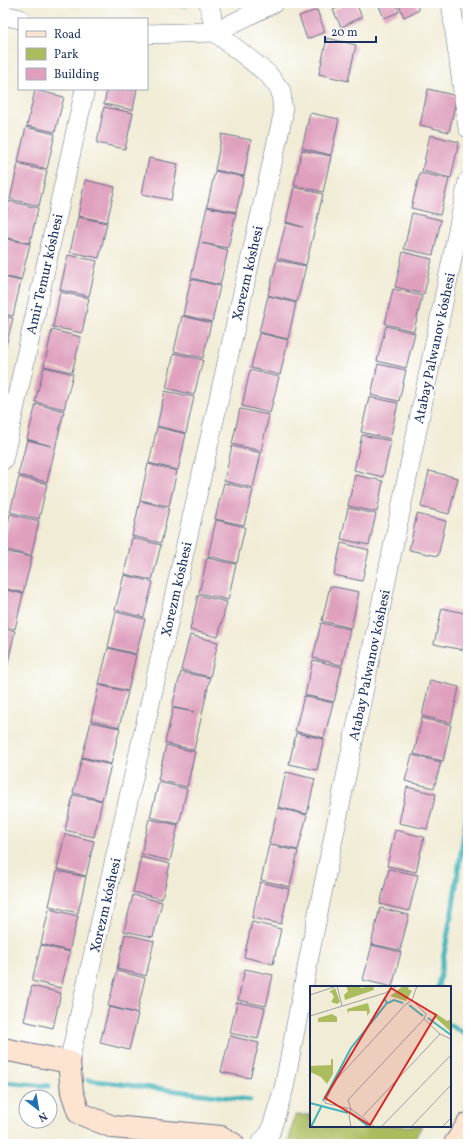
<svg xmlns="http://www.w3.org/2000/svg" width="471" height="1147" font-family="Vollkorn,serif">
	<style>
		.green { fill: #abbc5f; stroke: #63765e }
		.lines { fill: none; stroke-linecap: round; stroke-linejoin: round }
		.stream { stroke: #44b4bb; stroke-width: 5 }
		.building { fill: #dfa0be }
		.street-casing { stroke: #667188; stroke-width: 20 }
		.secondary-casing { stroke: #667188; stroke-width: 24 }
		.street { stroke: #fff; stroke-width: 19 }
		.secondary { stroke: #fde4d1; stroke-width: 22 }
		.labels { text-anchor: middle; stroke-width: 3.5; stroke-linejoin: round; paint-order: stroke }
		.street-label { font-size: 14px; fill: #1b2f5e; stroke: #fff }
		.inset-river { fill: none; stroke: #44b4bb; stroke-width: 2 }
		.inset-road { fill: none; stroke: #9ba0a6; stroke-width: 1 }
		.view { fill: #d62828; fill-opacity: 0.15; stroke: #d62828; stroke-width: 2 }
		.inset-edge { fill: none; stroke: #1b2f5e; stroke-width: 2 }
	</style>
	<rect width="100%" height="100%" fill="#fff"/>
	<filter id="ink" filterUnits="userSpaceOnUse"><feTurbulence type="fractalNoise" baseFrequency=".025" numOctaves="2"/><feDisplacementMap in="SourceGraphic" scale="8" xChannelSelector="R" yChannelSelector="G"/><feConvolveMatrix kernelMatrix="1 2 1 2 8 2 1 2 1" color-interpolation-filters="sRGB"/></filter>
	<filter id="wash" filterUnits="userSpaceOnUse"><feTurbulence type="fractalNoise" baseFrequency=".012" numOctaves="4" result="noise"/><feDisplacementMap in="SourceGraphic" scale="16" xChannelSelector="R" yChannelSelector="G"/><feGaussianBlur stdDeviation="0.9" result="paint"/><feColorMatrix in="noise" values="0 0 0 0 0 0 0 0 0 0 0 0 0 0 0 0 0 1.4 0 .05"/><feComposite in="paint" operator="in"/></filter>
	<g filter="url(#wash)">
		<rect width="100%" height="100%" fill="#f1ecd6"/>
		<!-- green -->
		<polygon class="green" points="295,1115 311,1115 311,1126 422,1126 412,1144 288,1144"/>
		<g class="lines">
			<!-- stream -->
			<g class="stream">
				<polyline points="163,3 184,5 190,3"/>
				<polyline points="438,987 453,905 468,807"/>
				<polyline points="450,1025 468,1035"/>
				<polyline points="88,1080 250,1100"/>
				<polyline points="3,1082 49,1086"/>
			</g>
		</g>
		<g id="blocks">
			<!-- building -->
			<g class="building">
				<polygon points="349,3 356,3 362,17 341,27 333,10"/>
				<polygon points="378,3 395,3 399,12 384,18"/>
				<polygon points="398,3 416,3 419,10 404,17"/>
				<polygon points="317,10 325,32 307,39 299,16"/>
				<polygon points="327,38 356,45 348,81 319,74"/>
				<polygon points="107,89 137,89 133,110 104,104"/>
				<polygon points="428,89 457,96 449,132 420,125"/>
				<polygon points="35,90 64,97 55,132 27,126"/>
				<polygon points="104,107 133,113 125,149 97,143"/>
				<polygon points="310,113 339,119 331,155 302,148"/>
				<polygon points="26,127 55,134 47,169 18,162"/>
				<polygon points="222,134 251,140 244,176 215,170"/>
				<polygon points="430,135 459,142 451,178 422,171"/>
				<polygon points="302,150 331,156 323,192 294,185"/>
				<polygon points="149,158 178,164 171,200 142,194"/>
				<polygon points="18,164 47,171 39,206 10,199"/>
				<polygon points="215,171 244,177 236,212 207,206"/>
				<polygon points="420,173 449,179 440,215 411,208"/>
				<polygon points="85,180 115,187 107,222 78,216"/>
				<polygon points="294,187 323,194 306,265 277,258 286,223 303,227 286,222"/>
				<polygon points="9,201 38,208 30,243 3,237 3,227"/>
				<polygon points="207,207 236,213 228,248 202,243 228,250 220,285 191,278"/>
				<polygon points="412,213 441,220 433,255 404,249"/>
				<polygon points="78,217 107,223 99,258 70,252"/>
				<polygon points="3,238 30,244 21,280 3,276"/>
				<polygon points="403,252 432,259 424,294 395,287"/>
				<polygon points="68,255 97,261 89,296 60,290"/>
				<polygon points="277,260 306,266 297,302 268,295"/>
				<polygon points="3,277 21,281 13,316 3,314"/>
				<polygon points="191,279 220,286 212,322 183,315"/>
				<polygon points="393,289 422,296 414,331 385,324"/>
				<polygon points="60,292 89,298 82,333 53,327"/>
				<polygon points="268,296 296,303 288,339 259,332"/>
				<polygon points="3,316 13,318 4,354 3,354"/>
				<polygon points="182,316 211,323 203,358 174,351"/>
				<polygon points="386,326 415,333 406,368 377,361"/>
				<polygon points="52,330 81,337 72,372 44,366"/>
				<polygon points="259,333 288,340 280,375 251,368"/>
				<polygon points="174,353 203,360 194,395 166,388"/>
				<polygon points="378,364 406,370 399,401 371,395"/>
				<polygon points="44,367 73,374 64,409 35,402"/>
				<polygon points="250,370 279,377 270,413 242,406"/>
				<polygon points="165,391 194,397 186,433 157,426"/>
				<polygon points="369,397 398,403 390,439 361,432"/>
				<polygon points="36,404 64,411 47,482 18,475 27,440 51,446 27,439"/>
				<polygon points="240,409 269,415 261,451 232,444"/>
				<polygon points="157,427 186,434 178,470 149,463"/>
				<polygon points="362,435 391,441 383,477 354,470"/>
				<polygon points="232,446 261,453 253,488 224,481"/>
				<polygon points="148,464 177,471 169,506 140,500"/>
				<polygon points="429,471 458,478 449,514 421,507"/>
				<polygon points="355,475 383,481 377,512 348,506"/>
				<polygon points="19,477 47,484 39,519 10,512"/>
				<polygon points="224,483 253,490 244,525 215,519"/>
				<polygon points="140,501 169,508 161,543 132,536"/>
				<polygon points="348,508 376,514 369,545 341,539"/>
				<polygon points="10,514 39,521 31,556 3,549"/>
				<polygon points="417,514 446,521 438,556 409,550"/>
				<polygon points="216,520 245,527 237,563 208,556"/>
				<polygon points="132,538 161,545 152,580 124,574"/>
				<polygon points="341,543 369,550 362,581 334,575"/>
				<polygon points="3,551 32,557 23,593 3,588"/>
				<polygon points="207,558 236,564 228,600 199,593"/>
				<polygon points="124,575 153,582 144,617 115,610"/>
				<polygon points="330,586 359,592 351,628 322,621"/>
				<polygon points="3,589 23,594 15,629 3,626"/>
				<polygon points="198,595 227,602 218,637 190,630"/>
				<polygon points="442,608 468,614 468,629 463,650 434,644"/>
				<polygon points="116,612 145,619 136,654 108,647"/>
				<polygon points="321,623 350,629 342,665 313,658"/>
				<polygon points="3,628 15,631 7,666 3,666"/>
				<polygon points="190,635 218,642 210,677 181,670"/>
				<polygon points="108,648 136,655 128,691 99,684"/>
				<polygon points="313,660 342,667 334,702 305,695"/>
				<polygon points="181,672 210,678 194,750 165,743 173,708 194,712 172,707"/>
				<polygon points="430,680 459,687 451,723 422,716"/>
				<polygon points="99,685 128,692 119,727 91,720"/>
				<polygon points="304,696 333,703 324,738 295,731"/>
				<polygon points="422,718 451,725 443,761 414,754"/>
				<polygon points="91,722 120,728 111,764 82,757"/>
				<polygon points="296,733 324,739 317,770 289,764"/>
				<polygon points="166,745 195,752 187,787 158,780"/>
				<polygon points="412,755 441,762 434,788 405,781"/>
				<polygon points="82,758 111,765 102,800 73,793"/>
				<polygon points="286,772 315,779 307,814 278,807"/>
				<polygon points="159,782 187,789 179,824 150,817"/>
				<polygon points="407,787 436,794 427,829 399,823"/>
				<polygon points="73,795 102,801 94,837 65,830"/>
				<polygon points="278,808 307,815 298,850 269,843"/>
				<polygon points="149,819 178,825 170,861 141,854"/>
				<polygon points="395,830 424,837 416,872 387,866"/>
				<polygon points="65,834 94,841 86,876 57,869"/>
				<polygon points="269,845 298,851 290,887 261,880"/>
				<polygon points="141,857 170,864 162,899 133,892"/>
				<polygon points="389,869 418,875 409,911 380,904"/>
				<polygon points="57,871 86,877 78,913 49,906"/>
				<polygon points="260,882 289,889 281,924 252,918"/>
				<polygon points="133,895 162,902 153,937 124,931"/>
				<polygon points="380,908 409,915 400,950 371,944"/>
				<polygon points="49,909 78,916 69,951 41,944"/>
				<polygon points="252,922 281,929 273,964 244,957"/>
				<polygon points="125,934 154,941 146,976 117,969"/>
				<polygon points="41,945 70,952 61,988 32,981"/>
				<polygon points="372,945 401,952 392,987 363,980"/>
				<polygon points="245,969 273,975 266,1006 238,1000"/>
				<polygon points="117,971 145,978 137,1013 108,1006"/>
				<polygon points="32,986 61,993 53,1028 24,1021"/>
				<polygon points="237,1002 265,1008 258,1039 230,1033"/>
				<polygon points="109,1007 138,1014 129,1050 100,1043"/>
				<polygon points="230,1036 259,1043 250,1078 221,1072"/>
			</g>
		</g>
	</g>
	<g filter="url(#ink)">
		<use href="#blocks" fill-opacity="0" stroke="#667188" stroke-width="1"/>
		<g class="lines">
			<defs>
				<g id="street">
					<polyline points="209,3 215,32 274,3"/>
					<polyline points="451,3 468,128"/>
					<polyline points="3,15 20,19"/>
					<polyline points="3,460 85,89"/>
					<polyline points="69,1062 283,115 281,91 268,74 215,32 147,34"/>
					<polyline points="260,1144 270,1133 284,1088 310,952 468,181"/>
				</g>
				<g id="secondary">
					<polyline points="3,1049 69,1062 72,1092 79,1113 113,1127 221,1137 233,1144"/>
					<polyline points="455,1144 468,1124"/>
				</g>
			</defs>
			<!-- street casing -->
			<use href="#street" class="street-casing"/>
			<!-- secondary casing -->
			<use href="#secondary" class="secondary-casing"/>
			<!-- street -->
			<use href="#street" class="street"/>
			<!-- secondary -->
			<use href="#secondary" class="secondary"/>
		</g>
	</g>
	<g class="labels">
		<!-- street labels -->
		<g class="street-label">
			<text transform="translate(247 273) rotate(-77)" y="5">Xorezm kóshesi</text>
			<text transform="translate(44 274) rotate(-77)" y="5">Amir Temur kóshesi</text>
			<text transform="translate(434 348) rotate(-78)" y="5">Atabay Palwanov kóshesi</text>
			<text transform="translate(176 589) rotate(-77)" y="5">Xorezm kóshesi</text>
			<text transform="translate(369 665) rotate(-78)" y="5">Atabay Palwanov kóshesi</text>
			<text transform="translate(105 905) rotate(-77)" y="5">Xorezm kóshesi</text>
		</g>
	</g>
	<!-- overview -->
	<g transform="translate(310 986)">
		<rect width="141" height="141" fill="#f1ecd6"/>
		<path d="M36 0H49L51 2 63 0 64 4 35 14 34 9 38 5ZM93 0H99L98 3 102 5 96 15 80 10ZM25 2 30 16 27 18 21 16 24 11 22 7 19 6ZM58 17 60 26 57 30V25H39L38 28 37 23ZM124 26 137 35 141 33V46L125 31ZM22 28 27 31V36H8V32ZM21 73H23V88L17 98 11 91 0 86V80L21 79Z" fill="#abbc5f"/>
		<path class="inset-river" d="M78 17 84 14 93 17M99 19 113 30M118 32 141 49M13 115 41 62 77 17 74 12M0 117 38 127M41 127 59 141M1 141 12 119"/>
		<path class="inset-road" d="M27 0 32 20M0 9 27 0M102 14 107 0M0 30 75 7 87 0M114 33 130 48 141 53M53 130 130 48M41 141 39 130 41 123 15 117 24 96 95 19 102 14M65 141 41 123 38 114 114 33 116 28 102 14M71 141 141 69M101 141 141 99M132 141 141 132"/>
		<path class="view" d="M81 2 126 29 60 139 15 112Z"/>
		<rect width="141" height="141" class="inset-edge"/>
	</g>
	<!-- margin -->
	<rect width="471" height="1147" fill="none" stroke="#fff" stroke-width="16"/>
	<!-- legend -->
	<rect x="18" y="18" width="130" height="72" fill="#ffffff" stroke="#a4acbf"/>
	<rect x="26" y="31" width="20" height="6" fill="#fde4d1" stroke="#a4acbf"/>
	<text x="54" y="38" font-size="12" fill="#1b2f5e">Road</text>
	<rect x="26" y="48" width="20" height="12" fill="#abbc5f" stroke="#a4acbf"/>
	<text x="54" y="58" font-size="12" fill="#1b2f5e">Park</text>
	<rect x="26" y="68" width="20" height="12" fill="#dfa0be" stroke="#a4acbf"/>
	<text x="54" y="78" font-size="12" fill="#1b2f5e">Building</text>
	<!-- north arrow -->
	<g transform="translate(38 1109) rotate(149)"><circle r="19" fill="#ffffff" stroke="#a4acbf"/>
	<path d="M0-3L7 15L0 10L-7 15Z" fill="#1f6fb2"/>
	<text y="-6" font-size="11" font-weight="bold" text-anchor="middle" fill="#1b2f5e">N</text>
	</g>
	<!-- scale -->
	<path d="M325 36v6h51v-6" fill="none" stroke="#1b2f5e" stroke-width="2"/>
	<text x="331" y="36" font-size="12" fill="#1b2f5e" stroke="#ffffff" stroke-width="3" paint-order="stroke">20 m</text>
</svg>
